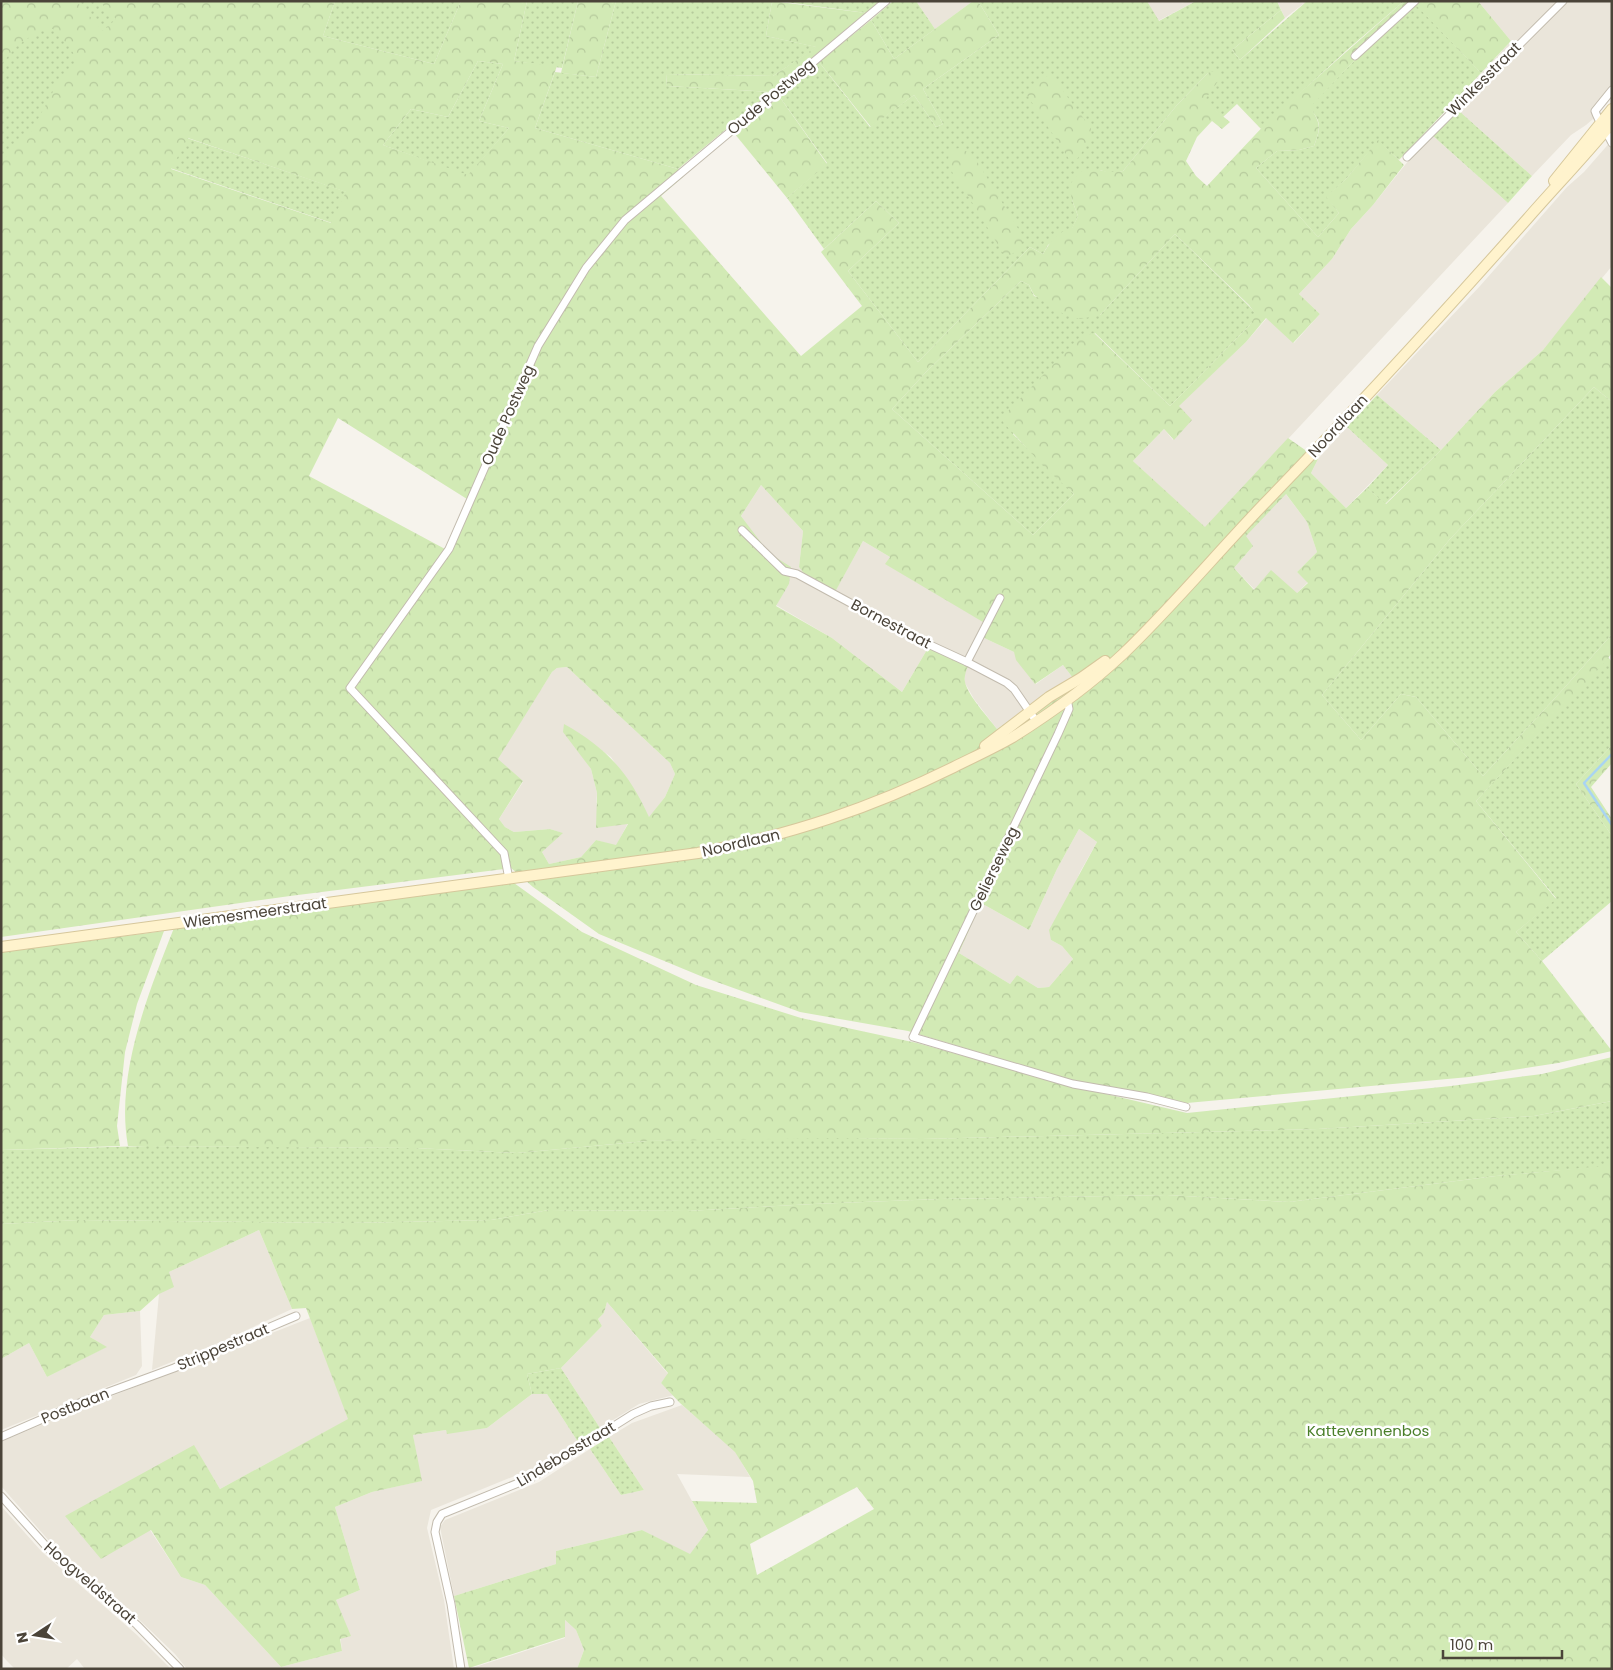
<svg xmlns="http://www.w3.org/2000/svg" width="1613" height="1670" font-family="Poppins,sans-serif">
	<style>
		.residential { fill: #eae5da }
		.grass { fill: url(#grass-dots) }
		.forest { fill: url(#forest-crowns); fill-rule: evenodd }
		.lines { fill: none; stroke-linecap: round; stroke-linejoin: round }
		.stream { stroke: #a9d4f2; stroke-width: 2.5 }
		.minor-casing { stroke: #c2bbae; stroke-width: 9 }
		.secondary-casing { stroke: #d6c79b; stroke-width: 12 }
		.minor { stroke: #fff; stroke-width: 7 }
		.secondary { stroke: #fff3cd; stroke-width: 10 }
		.labels { text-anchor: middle; stroke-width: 5; stroke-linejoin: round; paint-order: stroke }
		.street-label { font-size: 15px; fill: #4b4439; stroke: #fff }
		.park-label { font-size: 15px; fill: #4a7f2a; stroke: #fff }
	</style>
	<defs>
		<pattern id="grass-dots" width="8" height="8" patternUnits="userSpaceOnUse" patternTransform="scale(1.25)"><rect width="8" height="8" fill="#d2eab5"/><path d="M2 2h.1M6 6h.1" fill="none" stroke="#b6ca9c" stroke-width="1.8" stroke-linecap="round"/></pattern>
		<pattern id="forest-crowns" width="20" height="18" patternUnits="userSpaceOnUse" patternTransform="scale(1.25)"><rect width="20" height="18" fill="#d2eab5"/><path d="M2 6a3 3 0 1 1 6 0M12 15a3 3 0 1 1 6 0" fill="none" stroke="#b6ca9c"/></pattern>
	</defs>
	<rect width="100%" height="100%" fill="#f6f3ec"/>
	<!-- residential -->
	<g class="residential">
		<polygon points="916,1 973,1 935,29"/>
		<polygon points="1147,1 1196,1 1158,21"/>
		<polygon points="1277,1 1307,1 1285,18"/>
		<polygon points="1478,1 1612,1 1612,87 1595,106 1592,113 1593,119 1586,125 1571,135 1532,176 1458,110 1477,93 1470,86 1511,41"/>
		<polygon points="1432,135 1508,203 1205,528 1133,461 1164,429 1173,440 1178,406 1246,342 1267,318 1294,343 1320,314 1299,294 1332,259 1351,229 1373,205 1425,140"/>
		<polygon points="1612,140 1612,266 1543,350 1495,392 1441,450 1377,395 1480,286 1567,187 1584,172"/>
		<polygon points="1347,427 1388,465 1346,508 1311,473 1318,459"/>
		<polygon points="761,485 803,531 799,567 835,591 863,541 890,557 886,564 989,625 982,637 1014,652 1036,684 1063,665 1073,678 997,729 974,699 965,683 965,674 928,648 902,692 832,638 776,605 789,584 741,516"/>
		<polygon points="1285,493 1307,522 1317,552 1297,572 1308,582 1297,593 1255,590 1234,568 1253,546 1245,536"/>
		<polygon points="567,667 670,763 675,774 665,797 649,818 644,807 611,757 575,731 564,725 580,753 591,769 597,793 596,805 628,823 616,846 596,840 581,857 549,864 542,852 562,833 550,829 514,832 505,827 499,819 523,782 497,759 552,672 557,668"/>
		<polygon points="1079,829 1097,842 1080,872 1051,940 1062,946 1073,959 1049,987 1038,988 1017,975 1010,984 959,953 981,903 1029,930 1057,869"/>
		<polygon points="259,1230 292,1309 223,1341 152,1370 159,1294 169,1272"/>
		<polygon points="607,1302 668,1374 661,1383 674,1395 639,1404 600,1428 561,1368 602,1326 598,1319 604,1313"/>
		<polygon points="140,1311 142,1366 136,1375 1,1430 1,1359 29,1343 47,1377 106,1347 90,1337 104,1315"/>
		<polygon points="310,1318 349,1419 220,1489 194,1446 150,1530 181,1577 205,1585 281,1667 342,1651 336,1600 360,1590 335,1507 372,1492 421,1481 413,1435 446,1430 447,1433 487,1428 532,1394 547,1394 578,1442 544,1464 431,1510 427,1528 444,1600 454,1669 187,1669 175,1654 124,1605 51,1543 1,1486 1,1442 74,1411"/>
		<polygon points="682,1405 735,1451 750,1477 677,1474 708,1530 690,1555 642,1530 556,1551 556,1564 454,1596 440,1527 445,1520 539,1482 590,1449 621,1495 644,1490 609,1437 632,1423"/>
		<polygon points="1,1506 42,1552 137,1635 171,1669 85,1669 77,1659 66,1669 15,1669 7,1661 1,1654"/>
		<polygon points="564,1619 576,1630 584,1650 577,1669 469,1669 565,1638"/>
	</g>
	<!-- grass -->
	<g class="grass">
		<polygon points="1,1 108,1 128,24 1,199"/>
		<polygon points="335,1 461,1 434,64 323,36"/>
		<polygon points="527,1 578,1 562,68 514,61"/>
		<polygon points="616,1 772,1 766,36 817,47 773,76 666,74 667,86 771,92 678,169 535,128 555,72 596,77"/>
		<polygon points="778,1 879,1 866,13"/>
		<polygon points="893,1 916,1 935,29 894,59 871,20"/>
		<polygon points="978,1 1147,1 1159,21 1196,1 1277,1 1281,10 1232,50 1240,60 1307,1 1404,1 1347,50 1261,129 1237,104 1223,117 1203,101 1208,73 1177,105 1123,171 1112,174 1100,170 1072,200 1078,216 1072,229 1048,245 1043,254 1030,247 918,362 848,271 899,223 876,201 824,249 787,198 827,163 779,96 819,62 870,127 914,95 936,127 943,124 923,89 999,35"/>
		<path d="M1416 4 1481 73 1399 160 1378 141 1347 178 1327 197 1339 213 1318 237 1256 168 1277 151 1299 150 1314 146C1321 127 1322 123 1309 107L1354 61Z"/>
		<polygon points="478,61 503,64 479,121 509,128 468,176 383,145 411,109 448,117"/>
		<polygon points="1458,110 1532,176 1508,203 1432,135"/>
		<polygon points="187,138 347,192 332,223 170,168"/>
		<polygon points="1175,234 1249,306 1257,315 1249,326 1170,406 1095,333 1013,434 1074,494 1033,535 892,409 926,372 1021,281 1029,285 1034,296 1100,315"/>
		<polygon points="1594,387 1612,402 1612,634 1566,686 1483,776 1416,697 1401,694 1361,740 1322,695 1450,539"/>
		<polygon points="1377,395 1441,450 1385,504 1367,488 1388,465 1347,427"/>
		<polygon points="1608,657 1612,662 1612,745 1576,784 1612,836 1612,901 1542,961 1516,932 1556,898 1476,801"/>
		<polygon points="1612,1101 1612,1166 1496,1176 1289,1202 1167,1195 940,1199 814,1204 687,1211 549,1210 491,1220 350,1223 79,1220 1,1224 1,1150 148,1146 415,1148 517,1153 647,1141 787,1137 922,1139 1318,1129 1534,1116"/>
		<polygon points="561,1368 600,1428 578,1442 547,1394 532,1394 527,1374"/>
		<polygon points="609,1437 644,1490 621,1495 590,1449"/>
	</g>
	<!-- forest -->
	<g class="forest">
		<path d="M1 1H76L103 31 116 19 99 1H335L323 36 434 64 461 1H527L514 61 557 66 535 128 678 169 683 177 661 196 801 356 862 306 821 252 876 201 899 223 848 271 918 362 1030 247 1043 254C1050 242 1058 231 1072 228L1078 216 1072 200 1069 186C1091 153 1095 177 1123 171L1177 105 1208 73 1217 70 1221 77 1204 101 1230 122 1222 129 1212 121 1197 137 1186 161 1196 176 1207 186 1270 119 1404 1H1478L1511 41 1481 73 1415 4 1354 61 1310 107C1321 124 1321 127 1314 146L1299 150 1277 151 1256 168 1318 237 1339 213 1326 197 1347 178 1378 140 1404 165 1373 205 1351 229 1332 259 1299 294 1320 314 1293 343 1266 318 1246 342 1179 406 1192 420 1174 440 1164 429 1133 461 1205 527 1288 438 1318 459 1311 473 1346 508 1367 488 1386 504 1441 450 1495 392 1543 350 1601 277 1612 288V402L1594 387 1450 539 1322 695 1361 740 1401 694 1416 697 1483 776 1566 686 1612 634V653L1604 663 1476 801 1556 899 1516 932 1542 961 1612 1051 1558 1063 1469 1077 1187 1103 1071 1080 908 1031 800 1012 703 977 599 934 533 887 511 868 290 896 1 937V163L21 139 31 132 56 86 75 66 76 58 68 44 60 38 53 29H41L17 46 1 64ZM478 61 503 64 479 121 509 128 468 175 383 145 411 109 448 117ZM188 138 346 192 331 223 171 169ZM1175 234 1249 305 1256 315 1249 326 1170 406 1094 333 1081 336 1004 415 1003 422 1044 467 1074 494 1033 535 892 409 926 372 1021 281 1029 285 1034 295 1065 315 1080 319 1100 315ZM338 418 467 499 445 549 309 476ZM761 485 803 531 799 567 809 580 835 592 863 541 890 557 885 564 988 625 982 637 1014 652 1016 660 1035 684 1063 665 1073 678 997 729C988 717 968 696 965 682 964 676 966 671 968 666L928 648 902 692 832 638 776 606 789 584 791 567 769 553 741 516ZM1286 494 1307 522 1317 552 1297 572 1308 583 1297 593 1271 570 1254 590 1234 568 1253 546 1246 536ZM567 667 670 763 675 774 665 797 649 817C629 773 607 748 564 724L563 732 591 769 597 793 596 828 628 824 616 845 596 840 581 857 549 864 542 852 563 833 550 829 514 832 505 827 499 819 523 781 498 759 552 672 557 668ZM1079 829 1097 842 1049 930 1051 940 1062 946 1073 959 1049 987 1038 988 1017 975 1010 984 959 953 981 903 1029 930 1057 869Z"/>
		<polygon points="578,1 616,1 596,77 561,73"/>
		<polygon points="772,1 866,13 771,92 667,86 666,74 773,76 816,47 766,36"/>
		<polygon points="973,1 978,1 999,35 923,89 943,124 936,127 914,95 871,127 819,62 871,20 894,59"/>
		<polygon points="1281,10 1285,18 1240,60 1232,50"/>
		<polygon points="1050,74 1091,128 1089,142 1075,162 1069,159 1027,95 1031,89"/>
		<polygon points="779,96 827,164 787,198 734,133"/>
		<path d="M960 148 973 155 1022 235C1023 246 1020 250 1010 255L1003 253 962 186 954 177 948 160 950 150Z"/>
		<polygon points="1612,745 1612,763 1591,787 1612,819 1612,836 1576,784"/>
		<path d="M514 883 582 932 696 985 801 1018 917 1043 1072 1086 1187 1113 1451 1086 1542 1074 1612 1057V1101L1534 1116 1318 1129 922 1139 835 1138 647 1141 517 1153 415 1148 128 1146C115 1075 148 994 174 928Z"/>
		<polygon points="164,931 137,1004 125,1052 117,1126 120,1146 1,1150 1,952"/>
		<path d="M1603 1166H1612V1669H577L584 1650 576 1630 565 1620V1637L469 1668 454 1596 556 1564V1551L642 1530 690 1554 708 1530 692 1501 757 1503 753 1481 735 1452 680 1403 661 1383 668 1373 607 1302 604 1313 598 1319 602 1326 561 1368 527 1374 532 1394 487 1428 447 1434 446 1430 413 1435 422 1481 372 1492 335 1507 360 1590 336 1600 351 1636 340 1639 342 1651 281 1667 205 1585 181 1577 151 1530 101 1559 65 1516 194 1445 220 1489 348 1419 306 1308 292 1309 259 1230 169 1272 174 1287 159 1294 140 1311 104 1315 90 1337 107 1347 47 1377 29 1343 1 1359V1224L79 1220 350 1223 491 1220 549 1210 687 1211 814 1204 940 1199 1167 1195 1289 1202 1496 1176ZM857 1487 874 1509 757 1575 750 1544Z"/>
	</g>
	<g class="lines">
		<!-- stream -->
		<polyline class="stream" points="1612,754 1584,783 1612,825"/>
		<defs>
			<g id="minor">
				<polyline points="1355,56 1415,1"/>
				<path d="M1612 90 1595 111C1599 123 1607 132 1612 143"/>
				<polyline points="1407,157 1563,1"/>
				<polyline points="742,530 784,571 797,574 915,638 967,662 1007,683 1014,689 1036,721"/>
				<polyline points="967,662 1000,598"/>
				<polyline points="1067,699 1069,709 1058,734 913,1037 1073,1084 1147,1097 1186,1107"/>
				<polyline points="509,879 504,853 350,688 449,549 538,346 586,268 625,220 886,1"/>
				<polyline points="1,1437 84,1401 174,1368 296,1316"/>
				<polyline points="1,1496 55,1556 104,1595 137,1625 180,1669"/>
				<polyline points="461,1669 451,1604 435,1532 437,1522 442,1514 533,1477 633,1414 651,1406 670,1402"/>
			</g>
			<g id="secondary">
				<polyline points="1554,181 1612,109"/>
				<polyline points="985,746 1049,697 1081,678 1105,661"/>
				<path d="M1 947 698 853C792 834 869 809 954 767 974 757 994 748 1013 737 1051 713 1090 685 1123 654 1172 607 1216 554 1263 505 1354 411 1442 315 1528 218 1556 186 1585 156 1612 123"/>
			</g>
		</defs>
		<!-- minor casing -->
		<use href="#minor" class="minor-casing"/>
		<!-- secondary casing -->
		<use href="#secondary" class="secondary-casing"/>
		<!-- minor -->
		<use href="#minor" class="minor"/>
		<!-- secondary -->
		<use href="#secondary" class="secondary"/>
	</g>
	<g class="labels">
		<!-- street labels -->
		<g class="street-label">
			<text transform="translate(1484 79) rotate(-45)" y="5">Winkesstraat</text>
			<text transform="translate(771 97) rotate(-40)" y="5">Oude Postweg</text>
			<text transform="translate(508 415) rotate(-66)" y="5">Oude Postweg</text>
			<text transform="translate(1338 426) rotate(-47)" y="5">Noordlaan</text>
			<text transform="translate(891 624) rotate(28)" y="5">Bornestraat</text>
			<text transform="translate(741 843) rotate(-13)" y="5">Noordlaan</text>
			<text transform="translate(994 869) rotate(-64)" y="5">Gelierseweg</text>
			<text transform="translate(255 913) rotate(-8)" y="5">Wiemesmeerstraat</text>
			<text transform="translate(223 1347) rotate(-23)" y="5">Strippestraat</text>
			<text transform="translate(75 1406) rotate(-22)" y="5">Postbaan</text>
			<text transform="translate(566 1454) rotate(-31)" y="5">Lindebosstraat</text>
			<text transform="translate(90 1583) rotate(41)" y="5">Hoogveldstraat</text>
		</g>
		<!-- park labels -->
		<g class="park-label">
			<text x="1368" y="1436">Kattevennenbos</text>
		</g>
	</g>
	<!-- border -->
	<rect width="1613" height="1670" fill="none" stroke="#4b4439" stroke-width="5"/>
	<!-- north arrow -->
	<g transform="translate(35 1635) rotate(258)" stroke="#ffffff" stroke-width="4" paint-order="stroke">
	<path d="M0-4L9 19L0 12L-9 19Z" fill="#4b4439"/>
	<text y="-8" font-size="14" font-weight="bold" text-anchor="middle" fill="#4b4439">N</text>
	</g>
	<!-- scale -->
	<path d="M1443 1650v8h119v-8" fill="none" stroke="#4b4439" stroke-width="2.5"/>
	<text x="1450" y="1650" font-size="15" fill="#4b4439" stroke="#ffffff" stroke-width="4" paint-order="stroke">100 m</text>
</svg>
